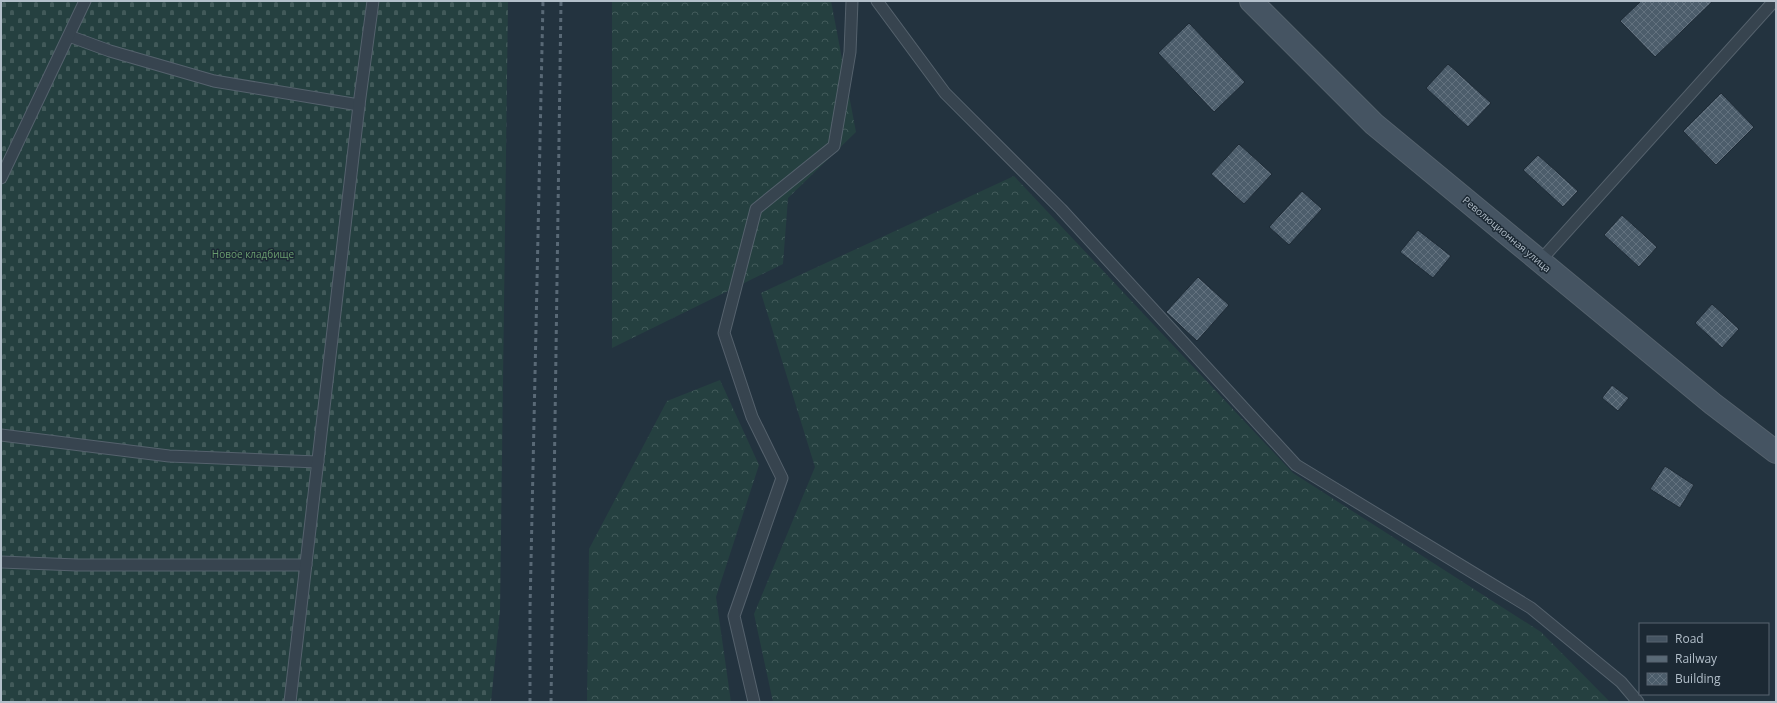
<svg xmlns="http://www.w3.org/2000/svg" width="1777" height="703" font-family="'Open Sans',sans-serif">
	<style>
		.forest { fill: url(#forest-crowns) }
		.cemetery { fill: url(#cemetery-stones) }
		.building { fill: url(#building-cross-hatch); stroke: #1e2b36 }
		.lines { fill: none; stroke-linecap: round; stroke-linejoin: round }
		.service-casing { stroke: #55626d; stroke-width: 13 }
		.secondary-casing { stroke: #55626d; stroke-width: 24 }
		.service { stroke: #37444f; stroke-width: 11 }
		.secondary { stroke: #455462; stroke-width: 22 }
		.rail { stroke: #596976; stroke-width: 3; stroke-dasharray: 4 4; stroke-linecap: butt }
		.labels { text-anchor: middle; stroke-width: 3; stroke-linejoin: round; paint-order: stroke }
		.street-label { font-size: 10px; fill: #b3bfca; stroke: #1c2934 }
		.park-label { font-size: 10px; fill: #699c6e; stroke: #1c2934 }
	</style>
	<defs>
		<pattern id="forest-crowns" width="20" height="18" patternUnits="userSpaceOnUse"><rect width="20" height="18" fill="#254040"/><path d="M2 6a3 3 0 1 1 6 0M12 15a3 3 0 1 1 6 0" fill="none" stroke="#425a5a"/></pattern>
		<pattern id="cemetery-stones" width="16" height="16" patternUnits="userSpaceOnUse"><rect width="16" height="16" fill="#254040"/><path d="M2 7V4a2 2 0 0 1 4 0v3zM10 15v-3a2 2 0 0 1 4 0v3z" fill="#425a5a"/></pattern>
		<pattern id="building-cross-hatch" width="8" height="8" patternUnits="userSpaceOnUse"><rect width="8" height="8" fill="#4c5d6b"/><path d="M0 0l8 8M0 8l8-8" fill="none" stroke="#63727f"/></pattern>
	</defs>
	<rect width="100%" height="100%" fill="#23333f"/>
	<!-- forest -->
	<g class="forest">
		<polygon points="612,1 831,1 856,132 788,198 783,264 612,348"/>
		<polygon points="1014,176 1293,473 1541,632 1610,702 773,702 754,614 815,467 761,293"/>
		<polygon points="720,380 759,465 716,597 731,702 587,702 589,549 667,401"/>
	</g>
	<!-- cemetery -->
	<polygon class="cemetery" points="1,1 508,1 500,610 491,702 1,702"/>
	<!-- building -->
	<g class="building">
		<polygon points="1641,1 1713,1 1655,57 1620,21"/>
		<polygon points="1189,23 1245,82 1214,112 1158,53"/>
		<polygon points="1448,64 1491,103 1468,127 1426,88"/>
		<polygon points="1721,93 1754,127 1716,165 1683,131"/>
		<polygon points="1239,144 1272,174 1244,204 1211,174"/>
		<polygon points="1538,155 1578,191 1563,207 1523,170"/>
		<polygon points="1302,191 1322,209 1289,245 1269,227"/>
		<polygon points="1622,215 1657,247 1639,267 1604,235"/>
		<polygon points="1418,230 1451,256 1433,278 1400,252"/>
		<polygon points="1198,277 1229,305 1197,341 1166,312"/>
		<polygon points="1712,304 1739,329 1722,348 1695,323"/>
		<polygon points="1612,385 1629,398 1618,411 1602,398"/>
		<polygon points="1665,466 1694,485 1680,508 1650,489"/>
	</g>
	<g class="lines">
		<defs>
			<g id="service">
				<polyline points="877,1 945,93 1061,209 1296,465 1531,608 1621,682 1638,702"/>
				<polyline points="69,36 110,51 214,81 359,105"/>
				<polyline points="1,178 85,1"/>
				<polyline points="1540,261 1774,1"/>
				<polyline points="1,435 169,456 318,462"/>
				<polyline points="1,562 77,565 306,565"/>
				<polyline points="290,702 359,105 373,1"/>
				<polyline points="754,702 734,616 782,478 752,417 724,333 756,209 834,146 850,52 852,1"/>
			</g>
			<polyline id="secondary" points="1251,1 1374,124 1713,404 1776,452"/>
		</defs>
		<!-- service casing -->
		<use href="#service" class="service-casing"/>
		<!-- secondary casing -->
		<use href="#secondary" class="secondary-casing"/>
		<!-- service -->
		<use href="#service" class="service"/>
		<!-- secondary -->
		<use href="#secondary" class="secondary"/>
		<!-- rail -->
		<g class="rail">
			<polyline points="530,702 530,609 543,1"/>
			<polyline points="551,702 561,1"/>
		</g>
	</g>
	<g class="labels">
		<!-- street labels -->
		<g class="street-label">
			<text transform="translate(1507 234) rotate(40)" y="4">Революционная улица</text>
		</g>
		<!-- park labels -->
		<g class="park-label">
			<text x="253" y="258">Новое кладбище</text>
		</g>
	</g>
	<!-- border -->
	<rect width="1777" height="703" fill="none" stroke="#b3bfca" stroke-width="4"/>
	<!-- legend -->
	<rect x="1639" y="623" width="130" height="72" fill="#1c2934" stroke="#586570"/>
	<rect x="1647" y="636" width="20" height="6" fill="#455462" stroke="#586570"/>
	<text x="1675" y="643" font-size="12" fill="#b3bfca">Road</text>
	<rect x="1647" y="656" width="20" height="6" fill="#596976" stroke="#586570"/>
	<text x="1675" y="663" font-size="12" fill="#b3bfca">Railway</text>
	<rect x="1647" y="673" width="20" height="12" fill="url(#building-cross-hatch)" stroke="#586570"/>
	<text x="1675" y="683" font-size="12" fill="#b3bfca">Building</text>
</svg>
